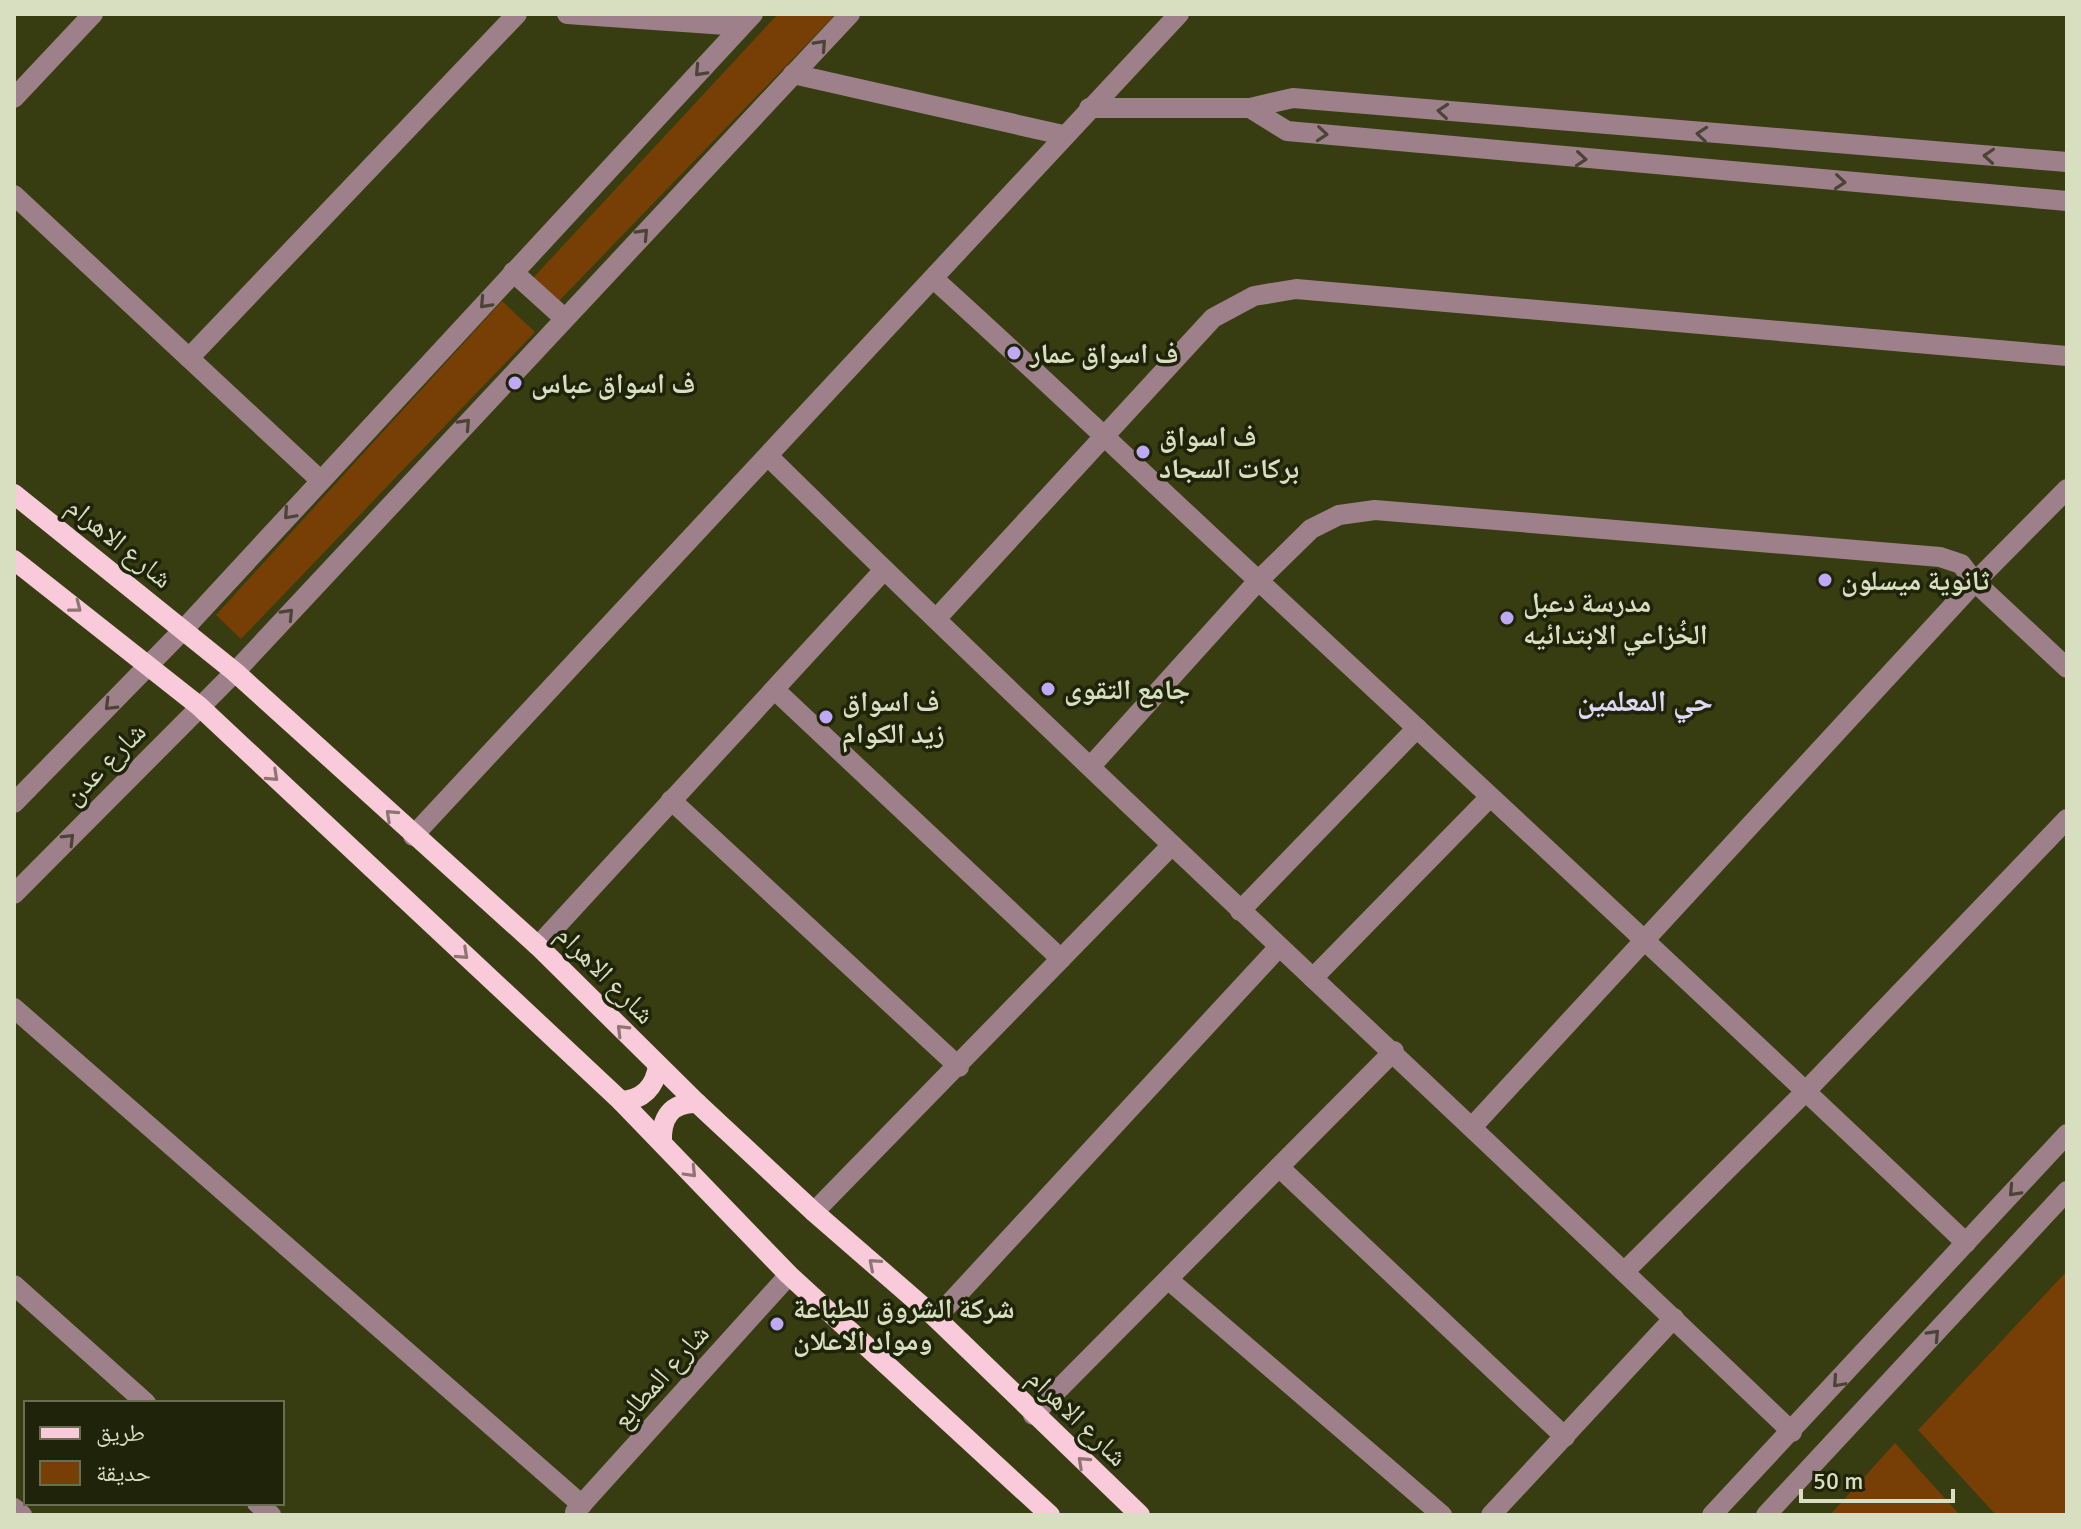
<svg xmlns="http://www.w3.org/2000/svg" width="2081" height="1529" font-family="Signika,'Noto Naskh Arabic',sans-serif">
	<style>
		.green { fill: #773e05 }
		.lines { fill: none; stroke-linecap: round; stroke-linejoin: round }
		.minor { stroke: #9d8089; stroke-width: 20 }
		.major { stroke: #f9cad9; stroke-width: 20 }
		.oneway { stroke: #4b4436 }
		.oneway2 { stroke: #8c7672 }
		.poi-dot { fill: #bfa9f4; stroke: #1f230a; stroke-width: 3 }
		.labels { text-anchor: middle; stroke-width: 7; stroke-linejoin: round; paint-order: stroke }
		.poi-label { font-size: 28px; font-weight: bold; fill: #d8dfc0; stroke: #1f230a; text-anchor: start }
		.street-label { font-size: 28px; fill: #d8dfc0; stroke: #1f230a }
		.neighbourhood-label { font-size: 30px; font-weight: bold; fill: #dfd8f4; stroke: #1f230a }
	</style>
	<rect width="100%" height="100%" fill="#373d10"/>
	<!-- green -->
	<g class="green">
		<polygon points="778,14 836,14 559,301 533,278"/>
		<polygon points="502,301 535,332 241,639 216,615"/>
		<polygon points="2067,1271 2067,1515 1996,1515 1918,1430"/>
		<polygon points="1895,1443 1960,1515 1830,1515"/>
	</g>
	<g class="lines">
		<!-- minor -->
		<g class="minor">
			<polyline points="567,14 741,26"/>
			<polyline points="793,74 1063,135"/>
			<polyline points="14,98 93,14"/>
			<polyline points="1089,108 1250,108 1293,98 2067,162"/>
			<polyline points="1250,108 1287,131 2067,201"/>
			<polyline points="14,195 320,480"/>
			<polyline points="513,272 564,318"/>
			<path d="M935 280C1046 380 1153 483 1262 584 1497 803 1733 1021 1966 1243"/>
			<polyline points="189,358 517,14"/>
			<path d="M769 457C1105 787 1452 1106 1792 1432"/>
			<polyline points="936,619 1213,318 1254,296 1296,289 2067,356"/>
			<polyline points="775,690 1061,959"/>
			<polyline points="1091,766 1258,581 1311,529 1339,515 1375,510 1940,557 1961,564 1975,582 2067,668"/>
			<polyline points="671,800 959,1067"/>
			<polyline points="14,803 184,629 753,14"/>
			<polyline points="413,836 1179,14"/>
			<polyline points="14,894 235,672 850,14"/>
			<polyline points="1240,911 1417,728"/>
			<polyline points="538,946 884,570"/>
			<polyline points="1313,978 1490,797"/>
			<polyline points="14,1008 582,1505"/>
			<polyline points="1473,1126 1975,582 2067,489"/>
			<polyline points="1279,1167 1565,1437"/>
			<polyline points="814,1212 1172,845"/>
			<polyline points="1625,1271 1806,1091 2067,819"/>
			<polyline points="1170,1281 1442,1515"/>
			<polyline points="14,1285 146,1403"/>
			<polyline points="936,1318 1278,948"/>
			<polyline points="1033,1415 1394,1051"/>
			<polyline points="257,1503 271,1515"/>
			<polyline points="14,1508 22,1515"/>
			<polyline points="575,1512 789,1275"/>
			<polyline points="1491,1515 1674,1318"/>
			<polyline points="1712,1515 2067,1134"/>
			<polyline points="1766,1515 2067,1191"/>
		</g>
		<!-- major -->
		<g class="major">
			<polyline points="14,494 235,672 538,946 697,1103 814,1212 936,1318 1140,1515"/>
			<polyline points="14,560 199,706 621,1101 789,1275 1050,1515"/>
			<path d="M621 1101C643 1100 655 1087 658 1066"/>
			<path d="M662 1142C661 1118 671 1102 697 1103"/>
		</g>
	</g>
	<!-- one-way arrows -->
	<defs><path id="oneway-chevron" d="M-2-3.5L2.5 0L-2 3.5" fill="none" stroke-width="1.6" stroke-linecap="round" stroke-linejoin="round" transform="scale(2)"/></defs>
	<g class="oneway">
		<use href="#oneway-chevron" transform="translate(821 45) rotate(-47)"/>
		<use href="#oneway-chevron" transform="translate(700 71) rotate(133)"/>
		<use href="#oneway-chevron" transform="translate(1443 111) rotate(-175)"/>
		<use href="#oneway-chevron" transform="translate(1322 134) rotate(5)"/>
		<use href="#oneway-chevron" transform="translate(1702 134) rotate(-175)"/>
		<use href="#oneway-chevron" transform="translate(1989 156) rotate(-176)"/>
		<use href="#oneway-chevron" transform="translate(1581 159) rotate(5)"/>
		<use href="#oneway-chevron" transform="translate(1840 182) rotate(5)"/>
		<use href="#oneway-chevron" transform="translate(643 234) rotate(-47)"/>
		<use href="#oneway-chevron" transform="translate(485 303) rotate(133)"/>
		<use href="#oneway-chevron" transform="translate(465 424) rotate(-47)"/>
		<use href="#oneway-chevron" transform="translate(289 514) rotate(132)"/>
		<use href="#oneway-chevron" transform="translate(288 614) rotate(-47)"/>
		<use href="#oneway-chevron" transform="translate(110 705) rotate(135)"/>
		<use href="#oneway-chevron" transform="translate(69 839) rotate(-45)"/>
		<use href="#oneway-chevron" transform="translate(2014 1191) rotate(133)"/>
		<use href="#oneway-chevron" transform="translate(1934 1335) rotate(-47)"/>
		<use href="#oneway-chevron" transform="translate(1838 1382) rotate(132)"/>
	</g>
	<g class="oneway2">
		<use href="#oneway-chevron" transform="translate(76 607) rotate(38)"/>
		<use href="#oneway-chevron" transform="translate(273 776) rotate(43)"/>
		<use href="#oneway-chevron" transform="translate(391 815) rotate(-137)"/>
		<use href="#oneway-chevron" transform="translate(463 954) rotate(43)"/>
		<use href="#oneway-chevron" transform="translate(622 1030) rotate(-135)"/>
		<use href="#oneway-chevron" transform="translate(691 1172) rotate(46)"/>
		<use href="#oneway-chevron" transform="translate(874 1264) rotate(-139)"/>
		<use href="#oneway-chevron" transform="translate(1083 1462) rotate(-137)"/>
	</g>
	<!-- markers -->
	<g class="poi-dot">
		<circle cx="1014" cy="353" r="8"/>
		<circle cx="515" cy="383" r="8"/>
		<circle cx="1143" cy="452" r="8"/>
		<circle cx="1825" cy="580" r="8"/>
		<circle cx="1507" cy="618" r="8"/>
		<circle cx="1048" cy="689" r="8"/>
		<circle cx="826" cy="717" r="8"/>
		<circle cx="777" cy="1324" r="8"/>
	</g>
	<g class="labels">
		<!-- poi labels -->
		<g class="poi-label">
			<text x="1030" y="363">ف اسواق عمار</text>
			<text x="531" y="393">ف اسواق عباس</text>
			<text x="1159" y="446">ف اسواق<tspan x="1159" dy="32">بركات السجاد</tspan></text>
			<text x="1841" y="590">ثانوية ميسلون</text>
			<text x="1523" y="612">مدرسة دعبل<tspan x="1523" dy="32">الخُزاعي الابتدائيه</tspan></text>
			<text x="1064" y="699">جامع التقوى</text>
			<text x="842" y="711">ف اسواق<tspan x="842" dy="32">زيد الكوام</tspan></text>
			<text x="793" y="1318">شركة الشروق للطباعة<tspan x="793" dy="32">ومواد الاعلان</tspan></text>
		</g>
		<!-- street labels -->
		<g class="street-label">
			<text transform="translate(120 542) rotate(39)" y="10">شارع الاهرام</text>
			<text transform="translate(104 763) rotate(-45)" y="10">شارع عدن</text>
			<text transform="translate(606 974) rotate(45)" y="10">شارع الاهرام</text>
			<text transform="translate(660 1376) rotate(-48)" y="10">شارع المطابع</text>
			<text transform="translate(1078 1417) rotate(44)" y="10">شارع الاهرام</text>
		</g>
		<!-- neighbourhood labels -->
		<g class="neighbourhood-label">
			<text x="1645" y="711">حي المعلمین</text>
		</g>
	</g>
	<!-- border -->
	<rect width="2081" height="1529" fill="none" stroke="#d8dfc0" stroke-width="32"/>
	<!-- legend -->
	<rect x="24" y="1401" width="260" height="104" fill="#1f230a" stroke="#696e53" stroke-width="2"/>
	<rect x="40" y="1427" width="40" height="12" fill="#f9cad9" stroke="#696e53" stroke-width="2"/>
	<text x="96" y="1441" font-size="24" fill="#d8dfc0">طريق</text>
	<rect x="40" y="1461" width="40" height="24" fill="#773e05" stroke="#696e53" stroke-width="2"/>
	<text x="96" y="1481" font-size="24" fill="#d8dfc0">حديقة</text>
	<!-- scale -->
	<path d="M1801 1489v12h152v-12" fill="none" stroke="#d8dfc0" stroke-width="4"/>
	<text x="1813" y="1489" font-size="24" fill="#d8dfc0" stroke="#1f230a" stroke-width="6" paint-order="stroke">50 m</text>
</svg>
